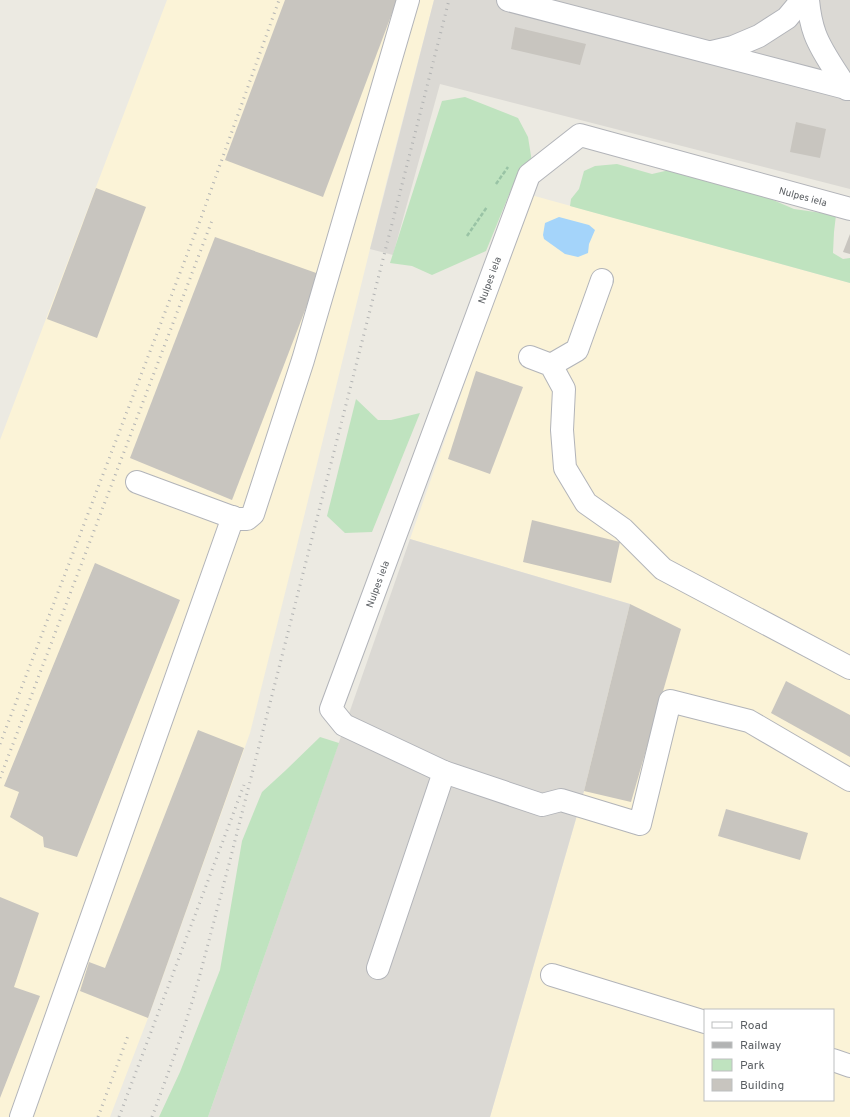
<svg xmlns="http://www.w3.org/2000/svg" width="850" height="1117" font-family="Overpass,sans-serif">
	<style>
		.commercial { fill: #fbf3d7; fill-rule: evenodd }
		.industrial { fill: #dbd9d4 }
		.green { fill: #bfe3bf }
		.water { fill: #a4d4fa }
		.building { fill: #c8c5bf }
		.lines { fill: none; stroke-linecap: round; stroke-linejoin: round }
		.minor-casing { stroke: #b2b4b9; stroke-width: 24 }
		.path { stroke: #99c3a5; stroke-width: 2.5; stroke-dasharray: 4 2; stroke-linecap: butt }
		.minor { stroke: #fff; stroke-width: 22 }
		.rail { stroke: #b2b3b3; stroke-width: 3; stroke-dasharray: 1 5; stroke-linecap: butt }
		.labels { text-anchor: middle; stroke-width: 3; stroke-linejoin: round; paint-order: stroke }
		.street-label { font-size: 10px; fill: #5a5e62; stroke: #fff }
	</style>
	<rect width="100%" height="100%" fill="#eceae2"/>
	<!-- commercial -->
	<g class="commercial">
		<polygon points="167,0 434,0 387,180 296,549 250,733 148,1018 110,1117 0,1117 0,440"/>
		<path d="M531 195 850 283V1117H490L584 791 630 604 410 539ZM705 1010H833V1100H705Z"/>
	</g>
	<!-- industrial -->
	<g class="industrial">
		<polygon points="434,0 850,0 850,189 440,84 393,255 370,249"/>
		<polygon points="410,539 630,604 584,791 490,1117 208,1117"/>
	</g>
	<!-- green -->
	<g class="green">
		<polygon points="465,97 518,118 528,137 532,162 513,185 486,251 432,275 412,266 390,263 442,101"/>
		<polygon points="617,164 652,174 678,168 759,194 794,209 836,215 834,232 833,253 843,259 850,258 850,283 570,206 571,199 579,189 584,171 595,166"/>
		<polygon points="356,399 378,420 391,420 420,413 372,532 345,533 327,516"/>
		<polygon points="320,737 339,743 208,1117 159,1117 180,1072 220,970 242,841 255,809 262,792 286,770"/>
	</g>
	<!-- water -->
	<polygon class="water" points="559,217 589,225 595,230 589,244 588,253 578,257 565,254 544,239 543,235 545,223"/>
	<!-- building -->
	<g class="building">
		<polygon points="285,0 397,0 323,197 225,160"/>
		<polygon points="515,27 586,44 580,65 511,49"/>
		<polygon points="796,122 826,129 820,158 790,152"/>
		<polygon points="96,188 146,207 97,338 47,319"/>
		<polygon points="850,234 850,254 843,252"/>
		<polygon points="215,237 319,274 232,500 130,458"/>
		<polygon points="476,371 523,387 490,474 448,459"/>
		<polygon points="532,520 620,542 611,583 523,562"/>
		<polygon points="95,563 180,600 77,857 44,847 43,837 10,817 19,792 4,786"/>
		<polygon points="630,604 681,629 631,802 584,791"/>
		<polygon points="786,681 850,715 850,757 771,713"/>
		<polygon points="198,730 244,748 148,1018 80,991 89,962 105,968"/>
		<polygon points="726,809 808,833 800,860 718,836"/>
		<polygon points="0,897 39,913 14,987 40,996 0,1098"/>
	</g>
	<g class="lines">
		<defs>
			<g id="minor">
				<polyline points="508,0 850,89"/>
				<path d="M808 0C809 11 811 23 815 34 822 53 836 71 847 89"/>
				<polyline points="712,52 733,47 759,36 787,18 802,0"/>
				<polyline points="530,357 551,365 564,389 562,430 565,468 586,503 623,529 663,569 850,668"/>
				<polyline points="551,365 577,350 602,280"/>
				<polyline points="137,482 237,519 247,519 253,514 303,360 408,0"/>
				<polyline points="444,772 542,805 561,800 640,824 670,701 749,721 850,780"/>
				<polyline points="378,968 444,772 344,725 331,709 529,175 580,135 850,209"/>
				<polyline points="552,975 705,1022"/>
				<polyline points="833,1060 850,1066"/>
				<polyline points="21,1117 233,517"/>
			</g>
		</defs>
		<!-- minor casing -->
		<use href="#minor" class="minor-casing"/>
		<!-- path -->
		<g class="path">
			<polyline points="496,184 508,167"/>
			<polyline points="467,236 487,207"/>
		</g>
		<!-- minor -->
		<use href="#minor" class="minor"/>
		<!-- rail -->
		<g class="rail">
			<polyline points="0,744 201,218 279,0"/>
			<polyline points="0,778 213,218"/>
			<polyline points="98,1117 129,1033"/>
			<polyline points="119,1117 244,785"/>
			<path d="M152 1117C169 1071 186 1025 199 978 209 941 218 905 228 868L449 0"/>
		</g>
	</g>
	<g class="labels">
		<!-- street labels -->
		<g class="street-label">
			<text transform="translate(803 196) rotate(15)" y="4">Nulpes iela</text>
			<text transform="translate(489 280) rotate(-70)" y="4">Nulpes iela</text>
			<text transform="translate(377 584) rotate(-70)" y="4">Nulpes iela</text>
		</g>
	</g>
	<!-- legend -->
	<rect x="704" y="1009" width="130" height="92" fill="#ffffff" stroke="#bdbfc0"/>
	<rect x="712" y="1022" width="20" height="6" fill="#ffffff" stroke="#bdbfc0"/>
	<text x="740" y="1029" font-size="12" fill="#5a5e62">Road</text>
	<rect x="712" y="1042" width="20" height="6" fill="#b2b3b3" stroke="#bdbfc0"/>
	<text x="740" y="1049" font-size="12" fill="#5a5e62">Railway</text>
	<rect x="712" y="1059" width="20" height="12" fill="#bfe3bf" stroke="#bdbfc0"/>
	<text x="740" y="1069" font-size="12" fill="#5a5e62">Park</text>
	<rect x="712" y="1079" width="20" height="12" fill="#c8c5bf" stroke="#bdbfc0"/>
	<text x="740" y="1089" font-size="12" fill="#5a5e62">Building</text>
</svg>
